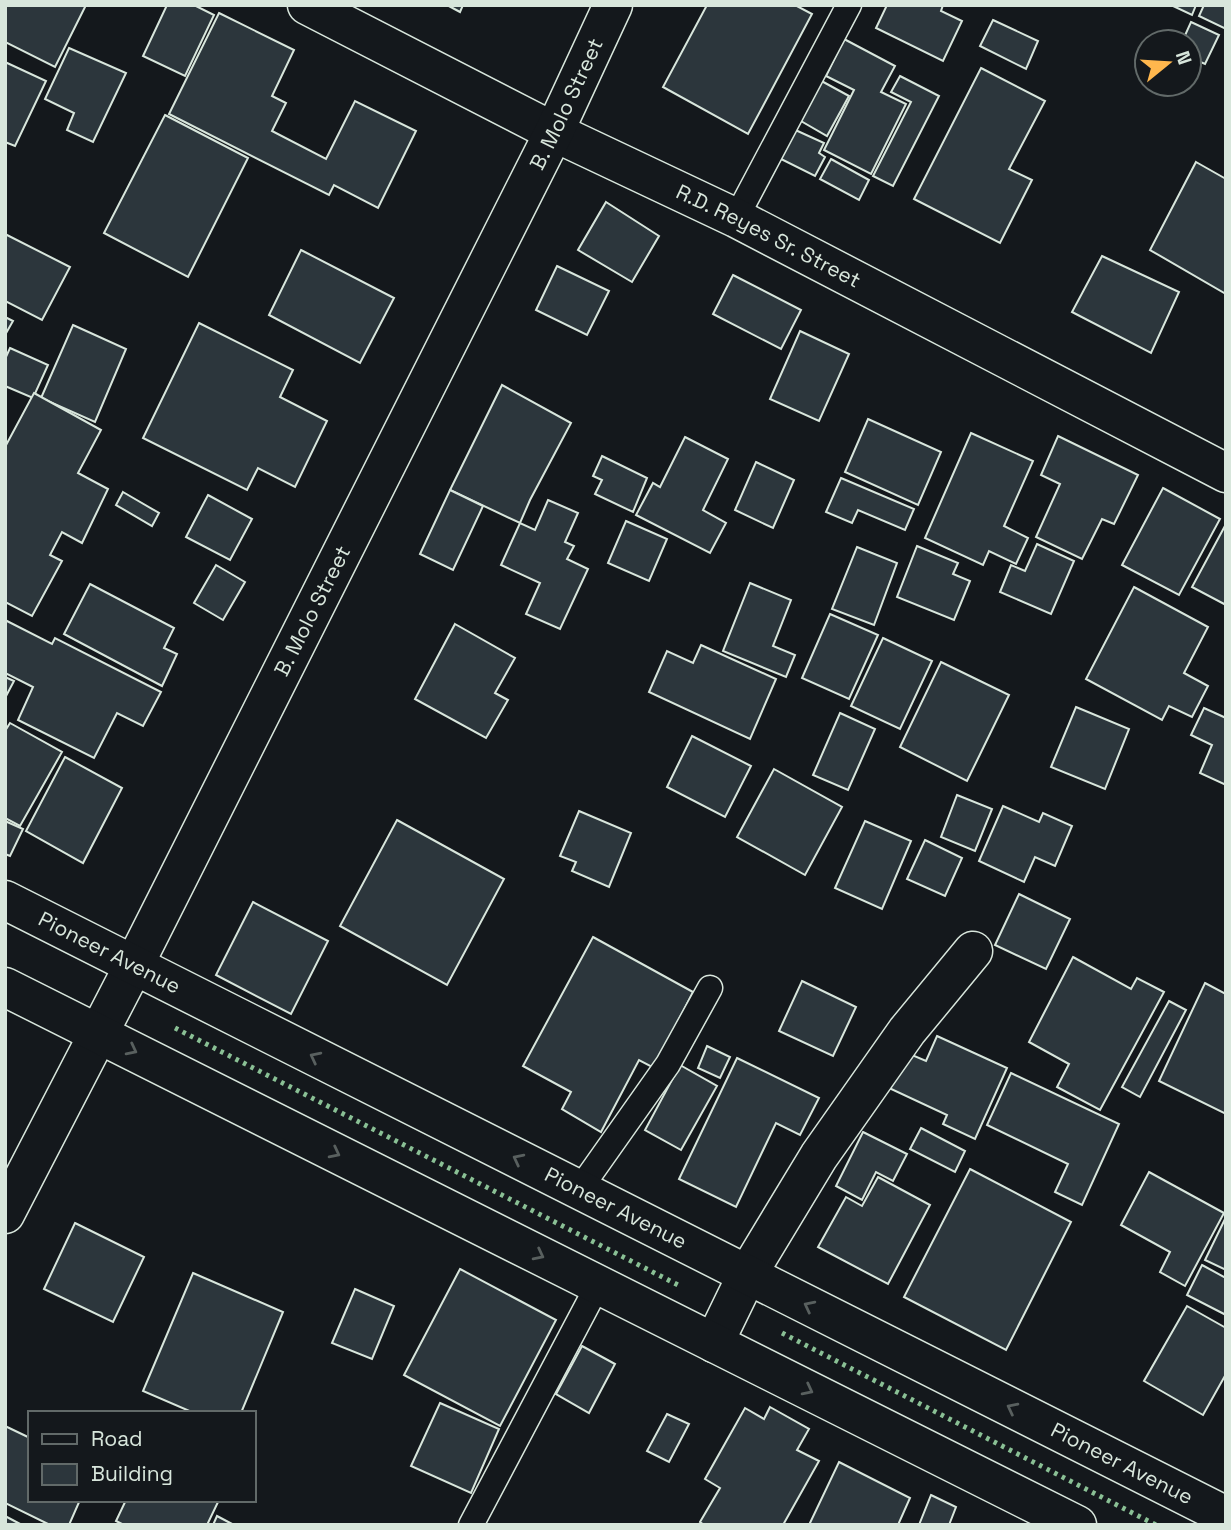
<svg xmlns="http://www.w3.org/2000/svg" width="1231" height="1530" font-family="'Space Grotesk',sans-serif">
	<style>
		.building { fill: #2c363c; stroke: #d8e6dc; stroke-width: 2 }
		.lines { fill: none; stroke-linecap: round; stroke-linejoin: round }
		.service-casing { stroke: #d8e6dc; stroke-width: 27 }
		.minor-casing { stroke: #d8e6dc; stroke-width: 41 }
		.tertiary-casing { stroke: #d8e6dc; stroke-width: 41 }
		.service { stroke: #14181c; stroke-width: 24 }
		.minor { stroke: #14181c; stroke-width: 38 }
		.tertiary { stroke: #14181c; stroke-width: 38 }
		.hedge { stroke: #8ac095; stroke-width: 5; stroke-dasharray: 3.5 5; stroke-linecap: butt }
		.oneway { stroke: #59605f }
		.labels { text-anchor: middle; stroke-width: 5; stroke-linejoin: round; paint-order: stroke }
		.street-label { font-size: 21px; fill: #d8e6dc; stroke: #14181c }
	</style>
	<rect width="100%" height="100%" fill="#14181c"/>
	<!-- building -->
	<g class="building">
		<polygon points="5,5 86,5 55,67 5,42"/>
		<polygon points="167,5 194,5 214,15 185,76 143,56"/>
		<polygon points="447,5 463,5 460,12"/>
		<polygon points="707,5 795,5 812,14 748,134 663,87"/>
		<polygon points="887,5 943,5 941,11 962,21 943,61 876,28"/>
		<polygon points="1171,5 1196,5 1192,15"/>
		<polygon points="1204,5 1226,5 1226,29 1199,16"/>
		<polygon points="219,13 294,50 272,96 286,103 272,131 326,159 355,101 416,131 378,208 334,185 329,195 169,114"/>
		<polygon points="993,20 1038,41 1026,69 980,46"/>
		<polygon points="1191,22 1219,35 1205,64 1189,57 1189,42 1182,42"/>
		<polygon points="844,39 895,66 881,92 906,104 871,174 824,150 854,90 826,76"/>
		<polygon points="69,48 126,73 93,142 67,130 74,113 45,99"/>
		<polygon points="5,62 46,81 15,146 5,142"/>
		<polygon points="981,68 1045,101 1009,169 1032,180 1000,243 914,199"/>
		<polygon points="900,76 939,96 893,186 873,176 911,102 891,92"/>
		<polygon points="816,78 849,96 827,136 794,117"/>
		<polygon points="165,115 248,158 188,277 104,233"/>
		<polygon points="791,128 824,143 819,153 825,157 815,176 777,157"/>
		<polygon points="831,159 869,180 859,200 820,179"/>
		<polygon points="1196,162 1226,179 1226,294 1150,250"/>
		<polygon points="606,202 659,236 632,282 578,250"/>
		<polygon points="5,234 70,267 42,320 5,301"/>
		<polygon points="301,250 394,298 360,363 269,315"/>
		<polygon points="1102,256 1179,292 1151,353 1072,312"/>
		<polygon points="557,266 609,291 587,335 536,310"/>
		<polygon points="733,275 801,310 781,349 713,314"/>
		<polygon points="5,317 13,321 5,335"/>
		<polygon points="199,323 293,370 280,397 327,421 295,487 258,468 247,490 143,438"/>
		<polygon points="73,325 126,349 95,422 41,398"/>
		<polygon points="800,331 849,354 819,421 770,399"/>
		<polygon points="10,348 48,365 33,398 5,386 5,359"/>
		<polygon points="502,385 571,423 530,500 520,523 450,490"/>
		<polygon points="34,393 101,430 78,473 108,489 82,543 62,532 50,555 62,561 32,616 5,602 5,447"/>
		<polygon points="868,419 941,452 918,505 845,472"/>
		<polygon points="971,433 1033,461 1004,526 1028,538 1016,564 989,551 983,565 925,538"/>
		<polygon points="1058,436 1138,475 1114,524 1102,519 1082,559 1036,537 1060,484 1041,475"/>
		<polygon points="685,437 728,459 703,510 726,523 710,553 636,515 653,483 660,487"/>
		<polygon points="602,456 647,478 633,512 595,494 602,480 593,476"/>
		<polygon points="756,462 794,480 773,528 735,510"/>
		<polygon points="841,478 914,509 905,530 858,510 852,523 826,512"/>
		<polygon points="1163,488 1220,519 1179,595 1122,565"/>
		<polygon points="450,490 483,506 453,570 420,554"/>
		<polygon points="123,492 159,513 152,526 116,505"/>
		<polygon points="208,495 252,519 230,560 186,537"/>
		<polygon points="548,500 578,513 565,542 574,546 567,559 588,569 560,629 526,614 540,583 501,565 520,523 535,530"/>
		<polygon points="626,521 667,539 649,581 608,563"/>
		<polygon points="1226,524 1226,605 1192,587"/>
		<polygon points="1037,544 1074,561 1051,614 1000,592 1011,565 1025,571"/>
		<polygon points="917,546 958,563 953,574 970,581 954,620 897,597"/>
		<polygon points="857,547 897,563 874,625 832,609"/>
		<polygon points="216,565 245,582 223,620 194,603"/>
		<polygon points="750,583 791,600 773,646 795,655 786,677 723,651"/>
		<polygon points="90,584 174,628 164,648 177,654 162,686 64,634"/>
		<polygon points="1134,587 1208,627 1184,673 1208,686 1192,717 1169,706 1162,720 1086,679"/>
		<polygon points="830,614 878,635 849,699 802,678"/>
		<polygon points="5,620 52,644 55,638 161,692 143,726 117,713 94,758 18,720 33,687 5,673"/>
		<polygon points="455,624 515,658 495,693 508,700 486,738 415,699"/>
		<polygon points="883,638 932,661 900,729 851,706"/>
		<polygon points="701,645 776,679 750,739 649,692 667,651 693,663"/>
		<polygon points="941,662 1009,695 967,781 900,747"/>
		<polygon points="5,677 14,681 5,698"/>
		<polygon points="1076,707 1129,729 1105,789 1051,767"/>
		<polygon points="1204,708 1226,718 1226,785 1200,773 1212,745 1191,735"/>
		<polygon points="840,713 875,729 848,790 813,775"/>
		<polygon points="10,723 62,752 20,826 5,818 5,731"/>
		<polygon points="692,736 751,766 725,817 667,787"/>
		<polygon points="65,757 122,788 83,863 26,831"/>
		<polygon points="774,769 842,807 805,875 737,837"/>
		<polygon points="957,795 992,809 975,851 941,837"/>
		<polygon points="1003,806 1039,822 1043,813 1072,826 1055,866 1035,857 1024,882 979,861"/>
		<polygon points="579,811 631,833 609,887 572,871 576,862 560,856"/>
		<polygon points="397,820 504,879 447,985 340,926"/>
		<polygon points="5,821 23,829 10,856 5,854"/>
		<polygon points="865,821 911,841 882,909 835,888"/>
		<polygon points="925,840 962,858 945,896 907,879"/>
		<polygon points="1019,894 1070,919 1046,969 995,945"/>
		<polygon points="253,902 328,941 291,1014 216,975"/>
		<polygon points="593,937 693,992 654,1068 639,1060 601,1132 562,1109 571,1092 523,1066"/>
		<polygon points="1073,957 1131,989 1137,978 1164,992 1100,1110 1057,1087 1069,1064 1029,1042"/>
		<polygon points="802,981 856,1007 833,1056 779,1031"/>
		<polygon points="1205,983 1226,994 1226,1114 1159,1081"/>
		<polygon points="1169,1001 1186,1010 1140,1097 1122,1087"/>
		<polygon points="937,1036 1007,1068 975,1139 943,1124 947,1115 889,1088 905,1052 926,1061"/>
		<polygon points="707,1046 730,1057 720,1078 698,1068"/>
		<polygon points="737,1058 819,1098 800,1135 776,1123 736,1207 679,1179"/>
		<polygon points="680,1065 717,1086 681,1150 645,1130"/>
		<polygon points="1011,1073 1119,1124 1082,1205 1055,1192 1068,1164 987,1125"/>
		<polygon points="921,1128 965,1151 955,1172 910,1149"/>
		<polygon points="863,1132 907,1154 893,1181 876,1172 862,1200 836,1186"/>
		<polygon points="970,1169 1071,1222 1006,1350 904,1297"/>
		<polygon points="1149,1172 1224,1213 1185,1286 1160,1272 1170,1252 1121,1225"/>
		<polygon points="878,1177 930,1205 888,1284 818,1247 846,1197 862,1206"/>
		<polygon points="1226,1217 1226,1270 1205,1260"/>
		<polygon points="75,1223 144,1257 113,1322 44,1289"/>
		<polygon points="1202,1265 1226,1278 1226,1315 1187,1295"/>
		<polygon points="460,1269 556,1320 500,1426 404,1375"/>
		<polygon points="193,1273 283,1312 241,1413 194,1413 143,1391"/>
		<polygon points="355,1289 394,1306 372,1359 332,1343"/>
		<polygon points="1187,1306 1226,1328 1226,1374 1203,1415 1144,1381"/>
		<polygon points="582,1346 615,1364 589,1413 556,1394"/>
		<polygon points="440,1403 499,1429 471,1493 411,1466"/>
		<polygon points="770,1407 809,1429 797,1450 819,1461 783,1525 704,1525 700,1522 720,1488 705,1479 745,1408 764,1419"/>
		<polygon points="667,1414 689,1424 669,1462 647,1451"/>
		<polygon points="5,1426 30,1438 30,1500 80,1500 69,1525 50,1525 5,1503"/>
		<polygon points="839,1462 910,1498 898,1525 809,1525"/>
		<polygon points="931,1495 956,1507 949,1525 919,1525"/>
		<polygon points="126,1500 219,1500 207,1525 124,1525 116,1521"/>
		<polygon points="5,1516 22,1525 5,1525"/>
		<polygon points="217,1516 234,1525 213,1525"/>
	</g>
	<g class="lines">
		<defs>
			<g id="service">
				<polyline points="736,218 849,5"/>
				<polyline points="579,1190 668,1064 710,988"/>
				<polyline points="471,1525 598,1285"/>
			</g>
			<g id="minor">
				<path id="s1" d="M307 5 554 132 736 218 1226 473"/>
				<path id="s2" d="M5 1214 134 965 554 132 613 5"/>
				<polyline points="714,1343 747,1275 819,1156 907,1031 973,951"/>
			</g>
			<g id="tertiary">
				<path id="s3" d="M5 900 1226 1516"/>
				<polyline points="5,987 1077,1525"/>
			</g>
		</defs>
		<!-- service casing -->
		<use href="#service" class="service-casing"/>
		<!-- minor casing -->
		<use href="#minor" class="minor-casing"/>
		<!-- tertiary casing -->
		<use href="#tertiary" class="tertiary-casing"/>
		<!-- service -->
		<use href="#service" class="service"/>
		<!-- minor -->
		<use href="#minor" class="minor"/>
		<!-- tertiary -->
		<use href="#tertiary" class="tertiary"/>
		<!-- hedge -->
		<g class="hedge">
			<polyline points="175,1028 682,1287"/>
			<polyline points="782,1333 1156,1525"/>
		</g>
	</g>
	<!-- one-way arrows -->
	<defs><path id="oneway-chevron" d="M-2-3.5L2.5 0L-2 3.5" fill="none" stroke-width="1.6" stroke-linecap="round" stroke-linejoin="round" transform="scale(1.75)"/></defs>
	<g class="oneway">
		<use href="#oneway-chevron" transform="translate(132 1050) rotate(27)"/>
		<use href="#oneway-chevron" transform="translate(315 1057) rotate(-153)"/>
		<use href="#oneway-chevron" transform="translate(335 1153) rotate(27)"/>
		<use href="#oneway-chevron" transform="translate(518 1159) rotate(-153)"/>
		<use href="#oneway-chevron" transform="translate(539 1255) rotate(27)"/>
		<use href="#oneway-chevron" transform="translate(809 1306) rotate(-153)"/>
		<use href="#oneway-chevron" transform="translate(808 1390) rotate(27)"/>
		<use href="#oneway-chevron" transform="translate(1012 1408) rotate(-153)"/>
	</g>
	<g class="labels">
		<!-- street labels -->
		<g class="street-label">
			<text dy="7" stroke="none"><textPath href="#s2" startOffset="1244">B. Molo Street</textPath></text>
			<text dy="7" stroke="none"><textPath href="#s1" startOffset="516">R.D. Reyes Sr. Street</textPath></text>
			<text dy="7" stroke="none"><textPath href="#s2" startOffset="677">B. Molo Street</textPath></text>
			<text dy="7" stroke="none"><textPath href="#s3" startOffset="117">Pioneer Avenue</textPath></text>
			<text dy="7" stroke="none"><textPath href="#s3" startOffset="684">Pioneer Avenue</textPath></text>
			<text dy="7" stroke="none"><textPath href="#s3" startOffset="1251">Pioneer Avenue</textPath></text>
		</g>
	</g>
	<!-- border -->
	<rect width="1231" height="1530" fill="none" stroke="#d8e6dc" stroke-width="14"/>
	<!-- legend -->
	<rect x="28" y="1411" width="228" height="91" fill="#14181c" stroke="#626a69" stroke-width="2"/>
	<rect x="42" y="1434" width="35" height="10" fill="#14181c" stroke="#626a69" stroke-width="2"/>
	<text x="91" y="1446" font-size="21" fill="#d8e6dc">Road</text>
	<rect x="42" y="1464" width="35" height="21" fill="#2c363c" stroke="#626a69" stroke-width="2"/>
	<text x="91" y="1481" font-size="21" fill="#d8e6dc">Building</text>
	<!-- north arrow -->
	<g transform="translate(1168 63) rotate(72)"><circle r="33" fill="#14181c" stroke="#626a69" stroke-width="2"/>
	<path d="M0-5L12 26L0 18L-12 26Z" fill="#ffb74d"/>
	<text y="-10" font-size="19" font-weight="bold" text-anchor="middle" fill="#d8e6dc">N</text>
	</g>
</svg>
